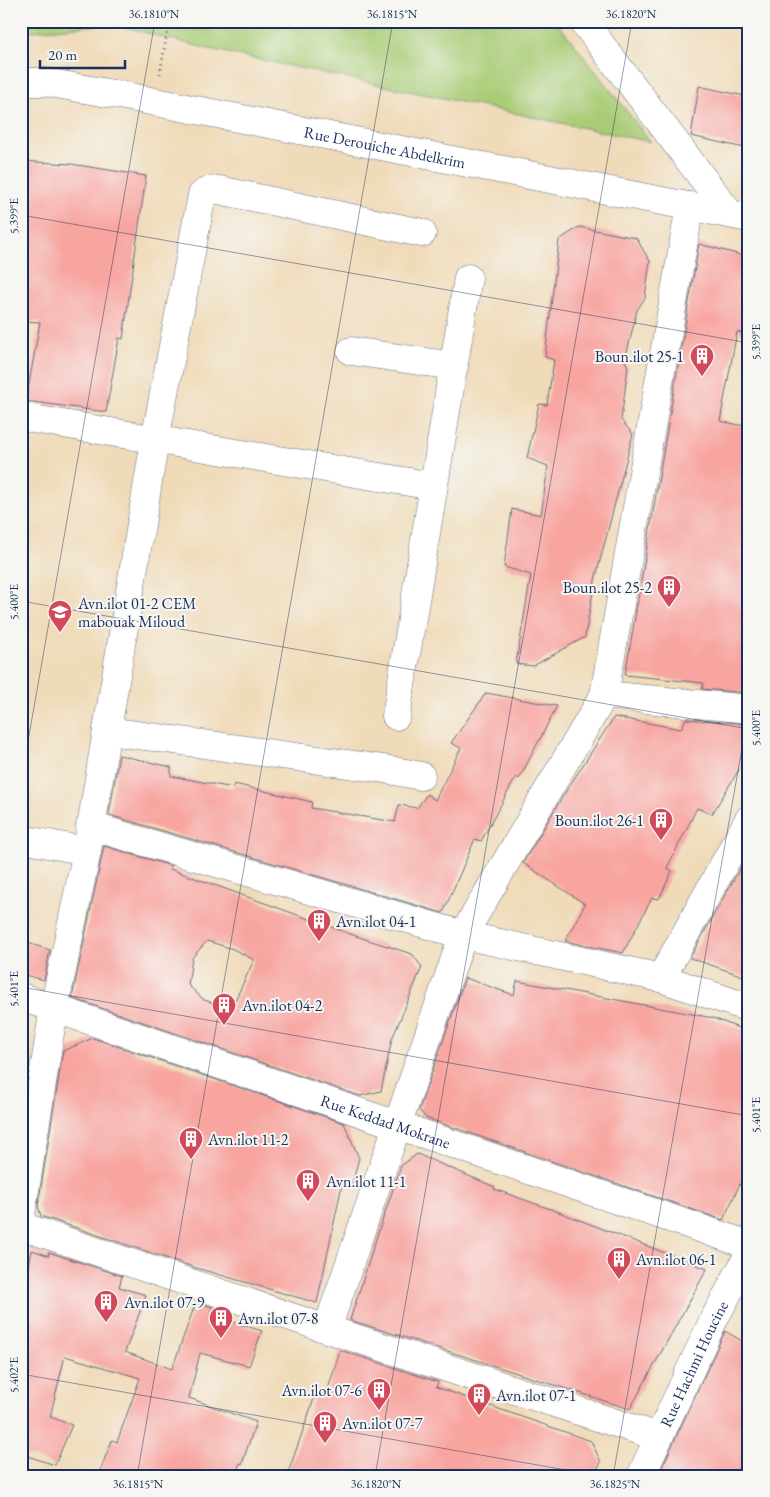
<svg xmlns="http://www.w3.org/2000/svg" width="770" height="1497" font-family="'EB Garamond',serif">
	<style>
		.green { fill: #a9cc76; stroke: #627e6a }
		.building { fill: #f8a5a0; fill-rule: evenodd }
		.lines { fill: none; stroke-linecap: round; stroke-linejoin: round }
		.minor-casing { stroke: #666b7e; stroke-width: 29 }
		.major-casing { stroke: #666b7e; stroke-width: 29 }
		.path { stroke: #666b7e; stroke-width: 3; stroke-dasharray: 1 4; stroke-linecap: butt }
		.minor { stroke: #fff; stroke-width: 28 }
		.major { stroke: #fff; stroke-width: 28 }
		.ticks { fill: none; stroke: #1b2f5e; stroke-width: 1; stroke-opacity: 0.45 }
		.labels { text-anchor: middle; stroke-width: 4; stroke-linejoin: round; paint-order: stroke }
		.street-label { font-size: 16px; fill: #1b2f5e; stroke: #f6f6f2 }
		.poi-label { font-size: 16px; fill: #1b2f5e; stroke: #f6f6f2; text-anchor: start }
		.neatline { fill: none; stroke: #1b2f5e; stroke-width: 2 }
		.ticks-label { font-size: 12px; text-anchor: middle; fill: #1b2f5e }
	</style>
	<rect width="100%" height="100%" fill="#f6f6f2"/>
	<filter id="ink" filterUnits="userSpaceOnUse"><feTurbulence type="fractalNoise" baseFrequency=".02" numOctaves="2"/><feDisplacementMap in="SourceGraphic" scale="10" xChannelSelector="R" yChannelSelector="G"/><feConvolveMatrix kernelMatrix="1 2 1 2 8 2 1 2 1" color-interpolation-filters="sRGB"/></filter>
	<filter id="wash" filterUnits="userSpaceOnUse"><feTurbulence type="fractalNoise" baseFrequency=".0096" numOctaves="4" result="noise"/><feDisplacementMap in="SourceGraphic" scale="20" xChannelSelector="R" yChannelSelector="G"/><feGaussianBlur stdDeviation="1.12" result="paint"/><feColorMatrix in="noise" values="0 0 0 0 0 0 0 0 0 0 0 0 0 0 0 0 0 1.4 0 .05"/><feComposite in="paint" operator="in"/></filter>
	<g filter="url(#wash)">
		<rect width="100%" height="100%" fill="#f0dbb9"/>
		<!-- green -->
		<polygon class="green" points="21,21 556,21 651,142 209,49 112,24 21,32"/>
		<g id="blocks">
			<!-- building -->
			<g class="building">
				<polygon points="699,86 749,97 749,149 691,136"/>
				<polygon points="21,161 71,164 146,176 123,339 119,338 106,412 26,401 40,322 21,321"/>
				<polygon points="579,227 636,238 650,261 645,298 637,310 625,361 628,367 621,420 633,434 595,580 585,637 533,666 516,664 531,575 504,567 512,509 541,515 548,466 527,458 539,404 547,405 554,360 545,357 559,240"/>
				<polygon points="699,244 749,257 749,334 737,332 720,421 749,427 749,693 702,689 704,683 625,675"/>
				<polygon points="486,693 557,706 519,779 516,777 481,841 475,839 443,913 109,815 119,755 171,767 171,776 233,788 234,784 312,802 311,808 395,822 399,805 417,808 427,794 435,800 461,748 451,743"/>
				<polygon points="614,717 681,729 686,719 749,724 749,753 712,814 697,808 667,868 672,871 659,899 652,898 623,953 565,941 585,904 523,863 563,796"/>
				<path d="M104 846 171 866 170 869 356 936 412 954 422 967 392 1039 381 1091 360 1096 72 998ZM207 941 233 949 254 960 231 1009 204 1000 188 985 192 958Z"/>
				<polygon points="749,852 749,978 690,958"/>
				<polygon points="21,941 50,950 44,980 21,974"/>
				<polygon points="465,978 514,995 517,981 713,1018 749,1032 749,1165 723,1220 426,1118 419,1110"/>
				<polygon points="93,1038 344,1123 359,1158 352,1184 343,1180 317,1303 193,1267 41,1216 38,1206 63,1051"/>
				<polygon points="417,1154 495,1187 494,1189 556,1211 707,1269 630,1409 350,1320 377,1236 401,1166"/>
				<polygon points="32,1250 49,1256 48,1252 122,1276 119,1287 146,1295 125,1352 172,1369 196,1302 212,1307 210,1315 262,1331 249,1366 200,1353 189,1398 256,1422 242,1464 240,1463 235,1476 98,1476 112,1440 117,1442 140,1378 65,1356 50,1417 72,1425 55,1465 21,1454 21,1309"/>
				<polygon points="725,1331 749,1345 749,1476 658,1476"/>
				<polygon points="340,1350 438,1382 436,1387 591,1441 601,1462 594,1476 348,1476 328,1470 326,1476 287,1476 316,1393 326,1396"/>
			</g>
		</g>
	</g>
	<g filter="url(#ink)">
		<use href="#blocks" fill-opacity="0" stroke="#666b7e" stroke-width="1"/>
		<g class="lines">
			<defs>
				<g id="minor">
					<polyline points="583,21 730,214"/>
					<polyline points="351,351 454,366"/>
					<polyline points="21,417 433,486"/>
					<polyline points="604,695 749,709"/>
					<polyline points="396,716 468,278"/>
					<polyline points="108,731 384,769 421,776"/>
					<polyline points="90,826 463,935 661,978 749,1008"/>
					<polyline points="21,839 87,851"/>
					<polyline points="661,978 749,819"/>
					<path id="s1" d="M21 997 749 1245"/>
					<polyline points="21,1215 54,1008 87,851 155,440 202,195 207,191 219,190 422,233"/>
					<polyline points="21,1226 327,1329 659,1437"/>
					<polyline points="327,1329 463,935 604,695 690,206"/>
					<path id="s2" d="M641 1476 712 1323 749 1254"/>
				</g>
				<g id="major">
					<path id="s3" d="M21 82H45L130 97 749 218"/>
				</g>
			</defs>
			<!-- minor casing -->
			<use href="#minor" class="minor-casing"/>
			<!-- major casing -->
			<use href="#major" class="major-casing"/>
			<!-- path -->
			<polyline class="path" points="160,74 169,21"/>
			<!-- minor -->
			<use href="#minor" class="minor"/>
			<!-- major -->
			<use href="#major" class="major"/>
		</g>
	</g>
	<!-- ticks -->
	<path class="ticks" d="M21 215 749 343M21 601 749 729M21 781 155 21M21 987 749 1116M21 1374 600 1476M137 1476 393 21M375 1476 632 21M613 1476 749 709"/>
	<!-- icons -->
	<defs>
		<symbol id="building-pin" viewBox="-11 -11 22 30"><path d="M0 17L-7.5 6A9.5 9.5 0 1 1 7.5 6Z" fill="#d1495b" stroke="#f6f6f2"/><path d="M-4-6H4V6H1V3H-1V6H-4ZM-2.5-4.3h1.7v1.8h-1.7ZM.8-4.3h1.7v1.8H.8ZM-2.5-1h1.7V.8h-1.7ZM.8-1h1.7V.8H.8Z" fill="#fff"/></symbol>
		<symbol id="school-pin" viewBox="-11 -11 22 30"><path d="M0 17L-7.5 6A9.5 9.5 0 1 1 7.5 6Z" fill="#d1495b" stroke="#f6f6f2"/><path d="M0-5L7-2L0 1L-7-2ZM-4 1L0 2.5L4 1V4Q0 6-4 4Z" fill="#fff"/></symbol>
	</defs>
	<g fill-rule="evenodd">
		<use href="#building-pin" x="688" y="342" width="28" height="38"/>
		<use href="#building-pin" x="655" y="573" width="28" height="38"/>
		<use href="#school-pin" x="46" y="598" width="28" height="38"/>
		<use href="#building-pin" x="647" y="806" width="28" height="38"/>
		<use href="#building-pin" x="305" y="907" width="28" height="38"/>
		<use href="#building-pin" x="210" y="991" width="28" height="38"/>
		<use href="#building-pin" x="177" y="1125" width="28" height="38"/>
		<use href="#building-pin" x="294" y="1167" width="28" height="38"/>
		<use href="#building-pin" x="605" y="1245" width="28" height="38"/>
		<use href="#building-pin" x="92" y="1288" width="28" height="38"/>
		<use href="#building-pin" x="207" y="1304" width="28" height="38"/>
		<use href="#building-pin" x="365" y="1376" width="28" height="38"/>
		<use href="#building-pin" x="465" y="1381" width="28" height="38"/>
		<use href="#building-pin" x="311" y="1409" width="28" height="38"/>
	</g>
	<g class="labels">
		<!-- street labels -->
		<g class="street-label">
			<text dy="6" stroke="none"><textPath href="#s3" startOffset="370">Rue Derouiche Abdelkrim</textPath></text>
			<text dy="6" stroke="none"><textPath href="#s1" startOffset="385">Rue Keddad Mokrane</textPath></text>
			<text dy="6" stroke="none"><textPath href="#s2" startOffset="124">Rue Hachmi Houcine</textPath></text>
		</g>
		<!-- poi labels -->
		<g class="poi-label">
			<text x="684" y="362" text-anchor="end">Boun.ilot 25-1</text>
			<text x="652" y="593" text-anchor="end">Boun.ilot 25-2</text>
			<text x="78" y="609">Avn.ilot 01-2 CEM<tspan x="78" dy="18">mabouak Miloud</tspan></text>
			<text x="644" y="826" text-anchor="end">Boun.ilot 26-1</text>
			<text x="336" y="927">Avn.ilot 04-1</text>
			<text x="242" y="1011">Avn.ilot 04-2</text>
			<text x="208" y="1145">Avn.ilot 11-2</text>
			<text x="326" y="1187">Avn.ilot 11-1</text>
			<text x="636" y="1265">Avn.ilot 06-1</text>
			<text x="124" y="1308">Avn.ilot 07-9</text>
			<text x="238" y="1324">Avn.ilot 07-8</text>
			<text x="362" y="1396" text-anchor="end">Avn.ilot 07-6</text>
			<text x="496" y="1401">Avn.ilot 07-1</text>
			<text x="342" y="1429">Avn.ilot 07-7</text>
		</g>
	</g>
	<!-- margin -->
	<rect width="770" height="1497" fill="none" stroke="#f6f6f2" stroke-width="55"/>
	<!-- scale -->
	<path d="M40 60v8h85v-8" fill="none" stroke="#1b2f5e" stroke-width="2.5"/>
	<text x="48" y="60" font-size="15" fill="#1b2f5e" stroke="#f6f6f2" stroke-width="4" paint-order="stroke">20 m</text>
	<rect x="28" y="28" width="714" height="1442" class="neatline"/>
	<g class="ticks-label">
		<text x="154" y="18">36.1810°N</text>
		<text x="392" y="18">36.1815°N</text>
		<text x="631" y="18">36.1820°N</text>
		<text transform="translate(14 216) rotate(-90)" y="4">5.399°E</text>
		<text transform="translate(756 342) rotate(-90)" y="4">5.399°E</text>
		<text transform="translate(14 602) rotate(-90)" y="4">5.400°E</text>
		<text transform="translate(756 728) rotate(-90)" y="4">5.400°E</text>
		<text transform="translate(14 989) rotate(-90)" y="4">5.401°E</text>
		<text transform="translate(756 1115) rotate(-90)" y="4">5.401°E</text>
		<text transform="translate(14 1375) rotate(-90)" y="4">5.402°E</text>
		<text x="138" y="1488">36.1815°N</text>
		<text x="376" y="1488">36.1820°N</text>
		<text x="615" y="1488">36.1825°N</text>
	</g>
</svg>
